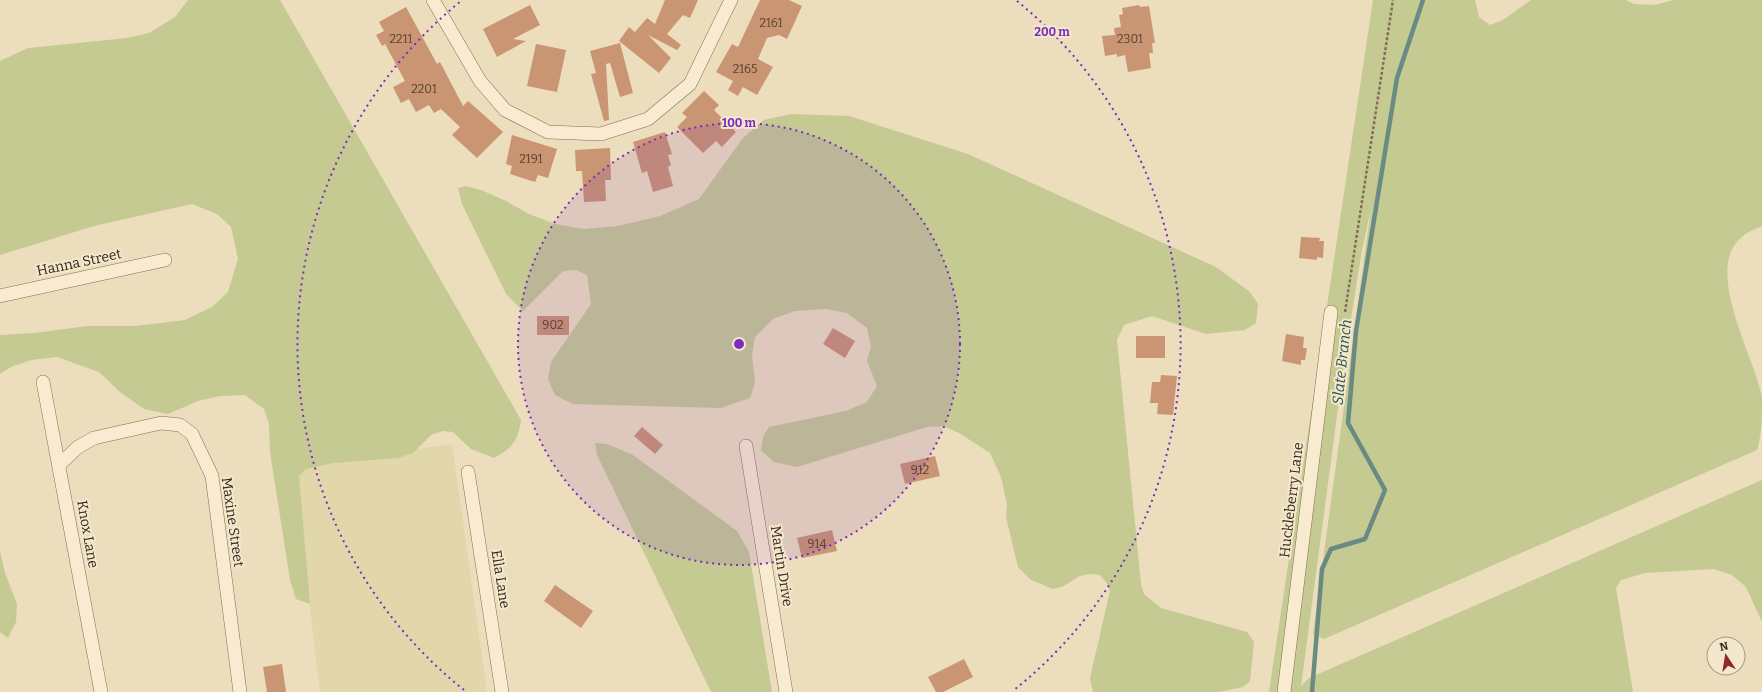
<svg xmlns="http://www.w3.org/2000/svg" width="1762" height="692" font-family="Bitter,serif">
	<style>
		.farmland { fill: #e2d7aa }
		.green { fill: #c4ca92 }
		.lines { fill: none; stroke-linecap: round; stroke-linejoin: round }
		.stream { stroke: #698b81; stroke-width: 4.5 }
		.building { fill: #ca9573 }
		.minor-casing { stroke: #846d57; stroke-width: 14 }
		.path { stroke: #846d57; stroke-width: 2.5; stroke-dasharray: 3 2; stroke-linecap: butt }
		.minor { stroke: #f8ebcf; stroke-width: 13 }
		.ring { fill: none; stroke: #7b2cbf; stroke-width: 2; stroke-dasharray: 2 4 }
		.labels { text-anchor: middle; stroke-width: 4; stroke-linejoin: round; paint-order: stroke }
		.number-label { font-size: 12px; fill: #594231 }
		.street-label { font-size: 14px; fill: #33261b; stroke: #f4e8cc }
		.water-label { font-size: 15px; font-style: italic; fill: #2a534f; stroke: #f4e8cc }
		.centre { fill: #7b2cbf; stroke: #f4e8cc; stroke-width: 2 }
		.ring-label { font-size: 12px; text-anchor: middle; font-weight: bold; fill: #7b2cbf; stroke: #f4e8cc; stroke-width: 4; stroke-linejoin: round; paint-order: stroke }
	</style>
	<rect width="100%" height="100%" fill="#ecddbd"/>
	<!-- farmland -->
	<polygon class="farmland" points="452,444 487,692 320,692 293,466"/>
	<!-- green -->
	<g class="green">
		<path d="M188 0H280L521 420C518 440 513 448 494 458L471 449 453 432 443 431 431 435 413 453 398 458 333 463 306 469 299 476 310 604 296 599 290 580 270 452 269 424 264 409 245 395 220 396 198 401 168 414 144 409 120 392 99 372 57 357 31 360 11 367 0 374V335L35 333 87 326H136L185 320 212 307 228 292 238 259 231 227 217 214 192 204 94 226 0 255V61L28 48 127 38 149 33 175 17Z"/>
		<path d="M1373 0H1475L1479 17 1490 25 1503 20 1531 0H1626L1634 4 1654 5 1674 0H1762V226C1756 229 1748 231 1743 236 1701 268 1756 359 1762 398 1762 415 1762 434 1757 450L1324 639 1313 634 1371 208 1361 256 1344 363 1301 686 1309 678 1762 480V622L1746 587 1732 575 1714 569 1645 573 1621 580 1616 588 1633 692H1269Z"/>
		<polygon points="791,114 849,116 968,154 1216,267 1250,292 1258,304 1256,323 1245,330 1206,334 1152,316 1124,325 1117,340 1141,584 1144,594 1161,608 1247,632 1254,642 1250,681 1243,687 1219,692 1093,692 1090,678 1110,591 1106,582 1100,575 1090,574 1080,576 1062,587 1053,589 1031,580 1018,567 1006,517 1007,504 1001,477 990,453 959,433 943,426 927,427 797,467 774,462 761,450 763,437 769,427 846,411 867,402 877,386 867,361 871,347 867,328 847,313 826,309 795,311 773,319 755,337 752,355 755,383 750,398 721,408 573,404 555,395 548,379 551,362 591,304 587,275 576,270 563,271 523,311 506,294 462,204 458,188 466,186 481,190 506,201 529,214 555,224 584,229 618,226 660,216 699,199 743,138 764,120"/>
		<polygon points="595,443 607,444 633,455 737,531 749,552 772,692 711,692 597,455"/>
		<polygon points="0,551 5,573 17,604 16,622 8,638 0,632"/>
	</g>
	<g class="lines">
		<!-- stream -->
		<polyline class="stream" points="1312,692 1322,569 1331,549 1365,539 1385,490 1348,423 1356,331 1397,78 1423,0"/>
	</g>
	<!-- building -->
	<g class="building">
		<polygon points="665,0 698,0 690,18 683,15 667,34 681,45 677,50 648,35 671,58 659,73 619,41 629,27 635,32 647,18 655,24"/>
		<polygon points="760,0 789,0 802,6 787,39 779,35 767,38 758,59 773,67 757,95 743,87 738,96 728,90 733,81 716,72 732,44 738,47"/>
		<polygon points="530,5 540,25 513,39 526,41 497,57 483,29"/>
		<polygon points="1139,5 1140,7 1149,6 1155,43 1152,43 1153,53 1149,53 1151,68 1128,72 1125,55 1117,57 1117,54 1105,56 1102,36 1115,35 1114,28 1121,27 1119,15 1123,14 1122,8"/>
		<polygon points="406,7 437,64 440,62 463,106 468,101 503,132 477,158 452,135 460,127 441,109 434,113 429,105 416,112 409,99 401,103 393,87 405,81 385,44 382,46 376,35 384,31 379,22"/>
		<polygon points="620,43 633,93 620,97 610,63 606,64 609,120 604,121 591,74 596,73 590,51"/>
		<polygon points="536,44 566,50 557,92 527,86"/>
		<polygon points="704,91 719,105 714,110 736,132 722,147 716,141 703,153 677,127 687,117 682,113"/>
		<polygon points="665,132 672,154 668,155 671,165 668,167 673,186 653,192 647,171 642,173 633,142"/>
		<polygon points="512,135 557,149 548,178 538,175 535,182 510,174 512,166 506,164"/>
		<polygon points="610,148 611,180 605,180 606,201 584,202 582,171 576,171 575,150"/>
		<polygon points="1301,237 1320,238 1319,241 1324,241 1323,258 1317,257 1317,260 1299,258"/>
		<rect x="537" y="316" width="32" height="19"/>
		<polygon points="833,328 855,341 845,358 823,344"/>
		<polygon points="1286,334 1304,337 1303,348 1307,348 1305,360 1301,360 1301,365 1282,361"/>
		<rect x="1136" y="336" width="29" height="22"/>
		<polygon points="1161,375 1177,376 1173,415 1157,414 1158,403 1150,403 1152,382 1160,382"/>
		<polygon points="642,427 663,445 655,454 634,436"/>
		<polygon points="935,456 940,476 905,484 900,464"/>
		<polygon points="832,530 837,551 802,558 797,538"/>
		<polygon points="555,585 593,611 581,628 544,601"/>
		<polygon points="964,659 973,677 943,692 936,692 928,677"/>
		<polygon points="282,664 286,692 267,692 263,667"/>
	</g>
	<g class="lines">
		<defs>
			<g id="minor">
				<polyline points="433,0 480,81 505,110 548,132 601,134 648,119 690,84 731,0"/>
				<polyline points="0,296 165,260"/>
				<polyline points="43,382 101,692"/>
				<polyline points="746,446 786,692"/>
				<polyline points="60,464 78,447 94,438 161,423 180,425 192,434 212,476 240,692"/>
				<polyline points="468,472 502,692"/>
				<polyline points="1284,692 1331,312"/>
			</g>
		</defs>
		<!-- minor casing -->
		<use href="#minor" class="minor-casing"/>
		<!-- path -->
		<polyline class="path" points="1345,312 1393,0"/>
		<!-- minor -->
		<use href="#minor" class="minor"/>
	</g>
	<!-- distance rings -->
	<circle cx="739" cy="344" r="221" fill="#7b2cbf" fill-opacity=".12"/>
	<g class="ring">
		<circle cx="739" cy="344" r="221"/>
		<path d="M464 690A442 442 0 0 1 461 1M1017 1A442 442 0 0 1 1014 690"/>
	</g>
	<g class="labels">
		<!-- number labels -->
		<g class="number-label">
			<text x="771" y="27">2161</text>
			<text x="401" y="43">2211</text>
			<text x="1130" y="43">2301</text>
			<text x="745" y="73">2165</text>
			<text x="424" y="93">2201</text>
			<text x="531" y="163">2191</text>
			<text x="553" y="329">902</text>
			<text x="920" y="474">912</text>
			<text x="817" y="548">914</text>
		</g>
		<!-- street labels -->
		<g class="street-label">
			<text transform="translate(79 262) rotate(-12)" y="5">Hanna Street</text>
			<text transform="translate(1291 500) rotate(-83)" y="5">Huckleberry Lane</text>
			<text transform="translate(233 522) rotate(82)" y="5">Maxine Street</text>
			<text transform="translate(88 534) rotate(80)" y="5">Knox Lane</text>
			<text transform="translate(782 566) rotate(81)" y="5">Martin Drive</text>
			<text transform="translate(501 579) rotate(81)" y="5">Ella Lane</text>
		</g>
		<!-- water labels -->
		<g class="water-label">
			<text transform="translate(1342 362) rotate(-84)" y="5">Slate Branch</text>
		</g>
	</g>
	<circle cx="739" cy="344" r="6" class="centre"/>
	<g class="ring-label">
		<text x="1052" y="36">200 m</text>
		<text x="739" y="127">100 m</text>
	</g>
	<!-- north arrow -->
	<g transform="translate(1726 656) rotate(348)"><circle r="19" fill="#f4e8cc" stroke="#a79a85"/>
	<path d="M0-3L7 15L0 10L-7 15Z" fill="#91282b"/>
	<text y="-6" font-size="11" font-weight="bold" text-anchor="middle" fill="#33261b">N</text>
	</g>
</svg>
